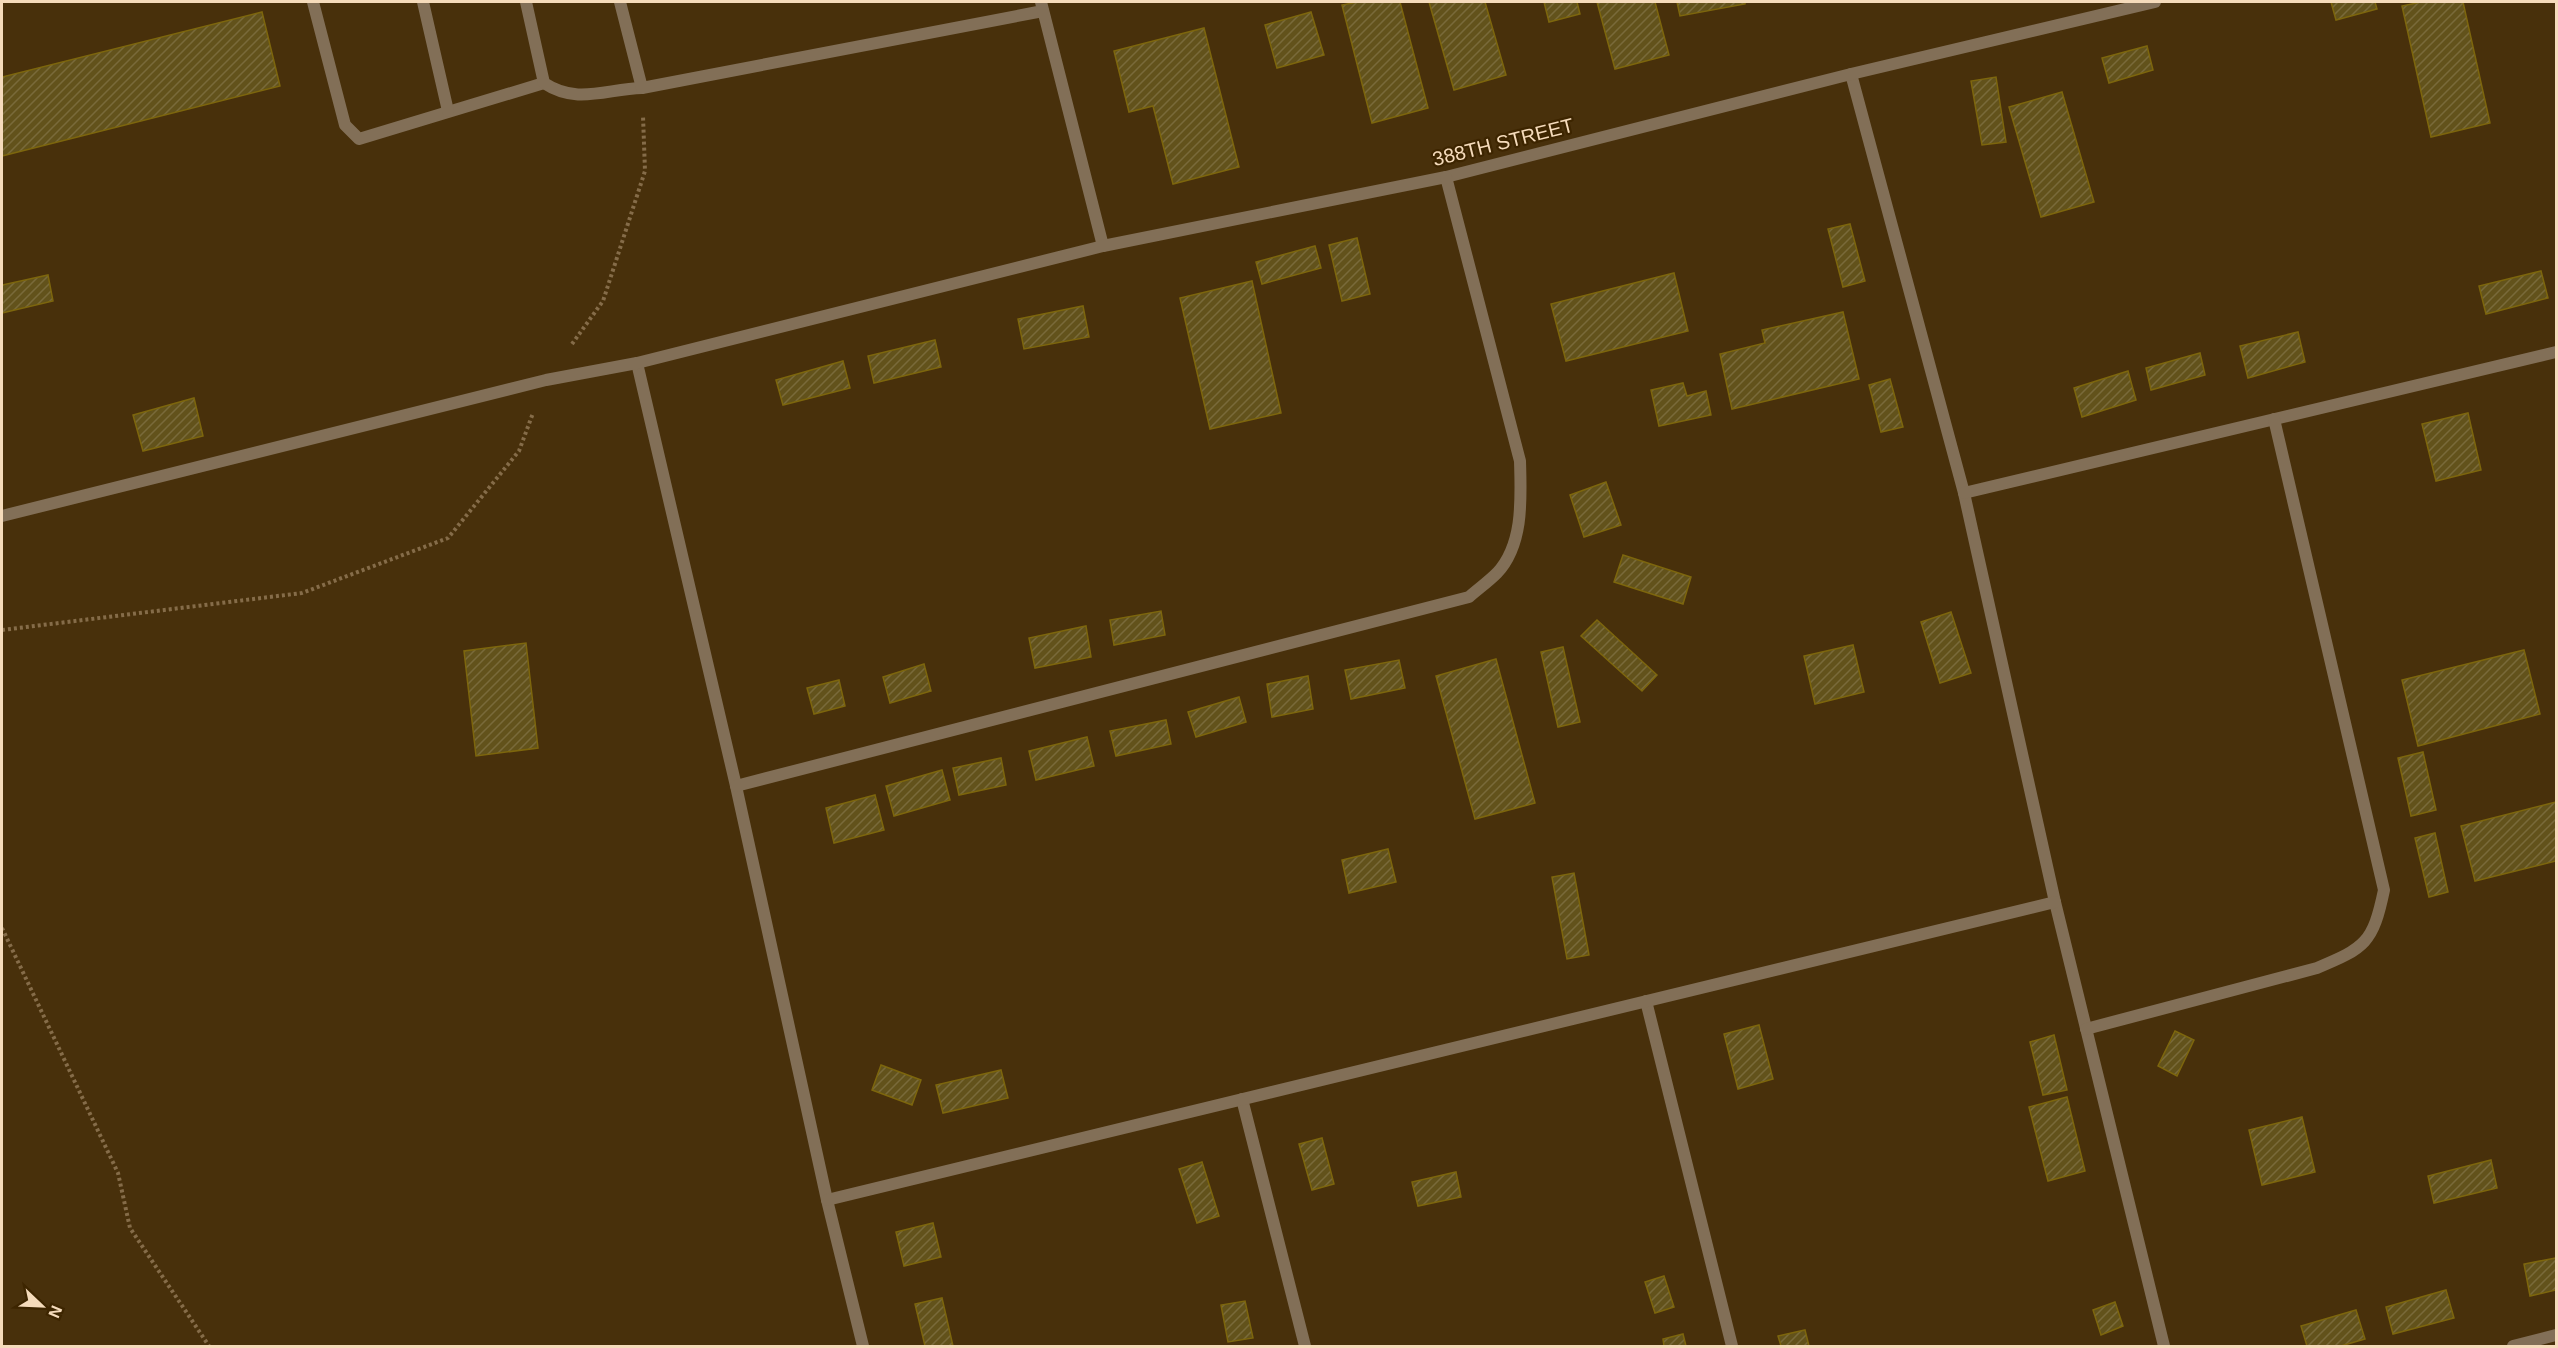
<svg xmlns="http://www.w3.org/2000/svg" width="2558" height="1348" font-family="Helvetica,sans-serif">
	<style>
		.building { fill: url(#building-hatch); stroke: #7d660d; stroke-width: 1.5 }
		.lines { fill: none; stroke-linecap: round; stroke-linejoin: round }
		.path { stroke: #856c49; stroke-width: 4; stroke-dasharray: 3 3; stroke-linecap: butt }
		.lane { stroke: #826f57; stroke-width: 12 }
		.street { stroke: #826f57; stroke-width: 12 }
		.labels { text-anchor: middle; stroke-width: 4.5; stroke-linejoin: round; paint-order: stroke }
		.street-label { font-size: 20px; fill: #f5dbbb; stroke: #3d2500 }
	</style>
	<defs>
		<pattern id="building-hatch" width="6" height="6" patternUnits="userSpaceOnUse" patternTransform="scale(1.5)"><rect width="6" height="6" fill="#62521b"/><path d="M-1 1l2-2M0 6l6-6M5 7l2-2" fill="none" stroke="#796a3a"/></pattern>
	</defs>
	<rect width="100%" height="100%" fill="#48300b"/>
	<!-- building -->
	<g class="building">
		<polygon points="1357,2 1400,2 1428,108 1372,123 1342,5"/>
		<polygon points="1429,2 1485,2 1506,75 1454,90"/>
		<polygon points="1544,2 1577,2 1580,14 1549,22"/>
		<polygon points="1597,2 1655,2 1669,55 1615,69"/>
		<polygon points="1677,2 1745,2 1745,4 1680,16"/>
		<polygon points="2331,2 2375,2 2377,9 2336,20"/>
		<polygon points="2421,2 2463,2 2490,123 2431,137 2402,6"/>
		<polygon points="262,12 280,86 2,156 2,77"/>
		<polygon points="1311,12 1324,55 1277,68 1265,25"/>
		<polygon points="1204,28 1239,167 1173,184 1153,106 1129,112 1114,51"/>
		<polygon points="2147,46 2153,70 2109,83 2102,58"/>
		<polygon points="1996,77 2006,142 1982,145 1971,81"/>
		<polygon points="2062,92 2094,202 2041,217 2009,107"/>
		<polygon points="1850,224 1865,281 1843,287 1828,229"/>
		<polygon points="1357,238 1370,294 1342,301 1329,245"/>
		<polygon points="1315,246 1321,268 1262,284 1256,262"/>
		<polygon points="2541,271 2548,298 2486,314 2479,286"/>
		<polygon points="1674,273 1688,331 1566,361 1551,304"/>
		<polygon points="48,275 53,301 2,313 2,285"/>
		<polygon points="1252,281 1281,413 1210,429 1180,298"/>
		<polygon points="1083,306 1089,337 1024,349 1018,319"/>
		<polygon points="1843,312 1859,379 1732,409 1720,354 1765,343 1762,330"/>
		<polygon points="2298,332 2305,362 2248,378 2240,346"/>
		<polygon points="935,340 941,367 874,383 868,356"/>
		<polygon points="2200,353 2205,375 2151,390 2146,368"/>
		<polygon points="843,361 850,388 783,405 776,380"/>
		<polygon points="2128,371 2136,400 2082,417 2074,388"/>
		<polygon points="1890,379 1903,427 1881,432 1869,385"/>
		<polygon points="1683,383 1687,396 1706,391 1711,415 1659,426 1651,390"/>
		<polygon points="194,398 203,436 143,451 133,415"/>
		<polygon points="2468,413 2481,470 2436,481 2422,424"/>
		<polygon points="1606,482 1621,525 1584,537 1570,495"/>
		<polygon points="1623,555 1691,577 1683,604 1614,582"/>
		<polygon points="1161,611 1165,635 1114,645 1110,620"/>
		<polygon points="1951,612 1971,673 1940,683 1921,622"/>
		<polygon points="1597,620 1657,675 1642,691 1581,636"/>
		<polygon points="1086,626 1091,657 1035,668 1029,638"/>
		<polygon points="526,643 538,748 476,756 464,651"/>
		<polygon points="1853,645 1864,692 1815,704 1804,656"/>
		<polygon points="1563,647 1580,722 1558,727 1541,652"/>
		<polygon points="2524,650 2540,714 2418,746 2402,680"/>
		<polygon points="1496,659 1535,803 1475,819 1436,676"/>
		<polygon points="1399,660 1405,688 1351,699 1345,670"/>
		<polygon points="924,664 931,691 890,703 883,677"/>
		<polygon points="1308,676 1313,709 1272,717 1267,684"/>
		<polygon points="839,680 845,706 814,714 807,688"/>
		<polygon points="1239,697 1246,722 1196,737 1188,712"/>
		<polygon points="1166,720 1171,744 1116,756 1110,731"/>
		<polygon points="1087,737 1094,766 1036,780 1029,751"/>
		<polygon points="2423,752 2436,810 2411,816 2398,758"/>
		<polygon points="1001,758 1006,785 959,795 953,768"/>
		<polygon points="942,770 950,800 894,816 886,786"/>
		<polygon points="875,795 884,830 834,843 826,808"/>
		<polygon points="2556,802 2556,861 2475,881 2461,826"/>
		<polygon points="2435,833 2448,892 2429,897 2415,838"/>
		<polygon points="1388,849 1396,882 1349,893 1342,860"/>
		<polygon points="1574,873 1589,955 1567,959 1552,877"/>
		<polygon points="1759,1025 1773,1079 1738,1089 1724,1034"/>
		<polygon points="2175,1031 2194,1040 2177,1076 2158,1066"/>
		<polygon points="2054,1035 2067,1090 2043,1095 2030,1042"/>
		<polygon points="881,1065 921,1080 912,1105 872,1090"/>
		<polygon points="1001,1070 1008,1098 943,1113 936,1085"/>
		<polygon points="2067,1097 2085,1171 2048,1181 2029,1107"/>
		<polygon points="2302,1117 2315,1172 2262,1185 2249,1130"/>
		<polygon points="1322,1138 1334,1184 1312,1190 1299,1144"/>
		<polygon points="2491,1160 2497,1188 2434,1203 2428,1176"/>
		<polygon points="1202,1162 1219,1216 1197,1223 1179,1169"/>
		<polygon points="1456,1172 1461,1197 1418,1206 1412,1182"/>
		<polygon points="933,1223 941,1257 904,1266 896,1232"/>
		<polygon points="2556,1258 2556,1290 2530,1296 2524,1264"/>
		<polygon points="1664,1276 1674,1307 1655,1313 1645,1282"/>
		<polygon points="2446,1290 2454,1318 2393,1334 2386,1307"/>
		<polygon points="942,1298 953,1346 925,1346 915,1304"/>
		<polygon points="1245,1301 1253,1338 1228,1342 1221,1305"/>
		<polygon points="2115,1302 2123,1326 2101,1335 2093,1310"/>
		<polygon points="2356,1310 2365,1339 2341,1346 2307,1346 2301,1326"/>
		<polygon points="1805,1330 1809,1346 1781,1346 1778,1336"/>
		<polygon points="1683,1334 1686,1346 1664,1346 1663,1339"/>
	</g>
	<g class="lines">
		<!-- path -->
		<g class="path">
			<polyline points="572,344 603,301 645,171 643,116"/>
			<polyline points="2,630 302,593 448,538 519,451 533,413"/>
			<polyline points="2,928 118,1173 130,1228 209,1346"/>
		</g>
		<!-- lane -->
		<g class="lane">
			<polyline points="313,2 345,125 359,139 544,83"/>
			<polyline points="423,2 448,111"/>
			<path d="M526 2 544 83C577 105 606 89 642 88"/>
		</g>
		<!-- street -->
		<g class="street">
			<polyline points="620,2 642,88 1043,11"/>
			<polyline points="1041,2 1103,246"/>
			<polyline points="1851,74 1964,493 2055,902 2164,1346"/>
			<polyline points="637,363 736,786 827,1200 863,1346"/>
			<polyline points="1964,493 2556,352"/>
			<polyline points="2,516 546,380 637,363 1103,246 1446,177 1851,74 2155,2"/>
			<path d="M736 786 1469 597C1478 589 1488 582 1497 573 1524 544 1521 498 1520 461L1446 177"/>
			<polyline points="1646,1001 1732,1346"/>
			<path d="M2086 1029 2317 968C2365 948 2373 943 2384 890L2274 419"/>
			<polyline points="1242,1099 1305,1346"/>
			<polyline points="827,1200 2055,902"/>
			<polyline points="2513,1346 2556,1335"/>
		</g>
	</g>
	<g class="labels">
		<!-- street labels -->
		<g class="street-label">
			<text transform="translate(1503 142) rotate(-14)" y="7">388TH STREET</text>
		</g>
	</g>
	<!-- border -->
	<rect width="2558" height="1348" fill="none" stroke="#f5dbbb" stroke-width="6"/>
	<!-- north arrow -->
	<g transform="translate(42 1306) rotate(113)" stroke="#3d2500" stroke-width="4.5" paint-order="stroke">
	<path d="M0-4.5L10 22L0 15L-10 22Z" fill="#f5dbbb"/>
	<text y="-9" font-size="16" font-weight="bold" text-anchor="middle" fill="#f5dbbb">N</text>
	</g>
</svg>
